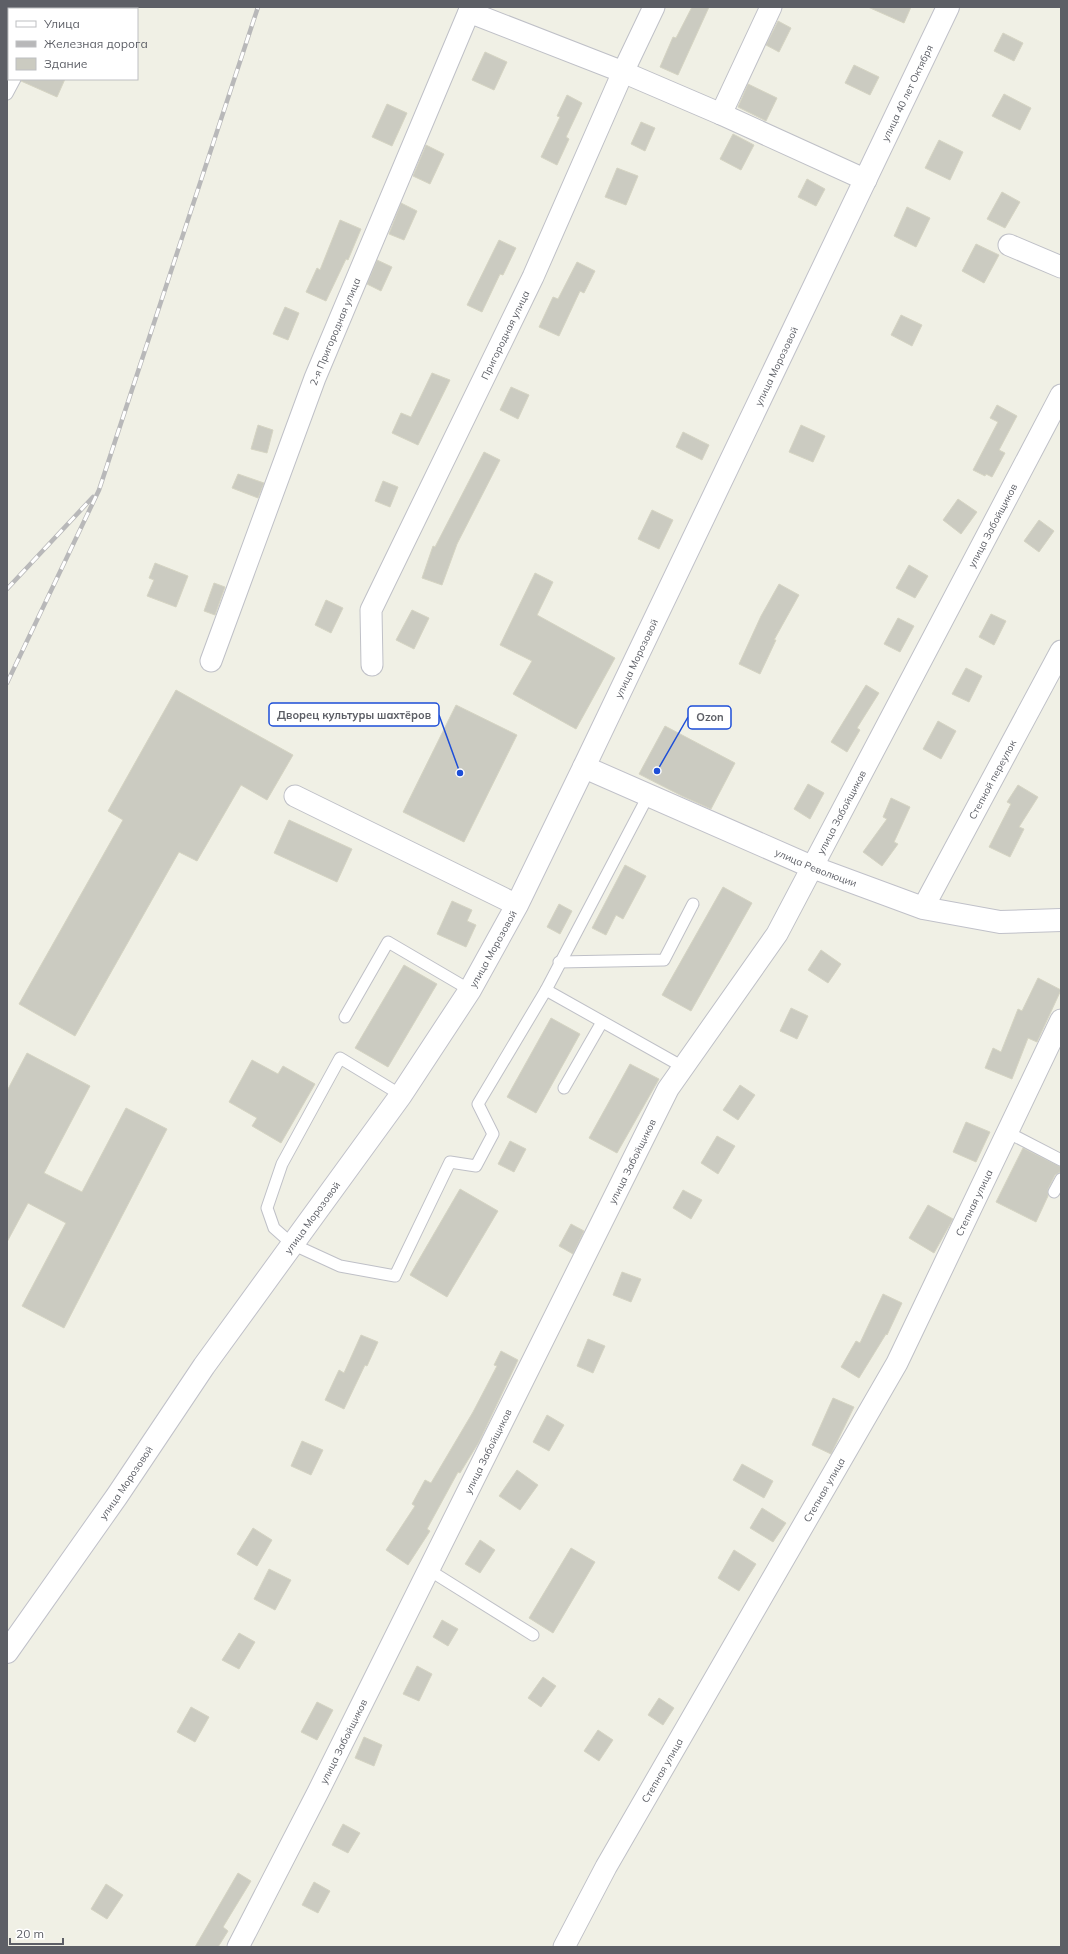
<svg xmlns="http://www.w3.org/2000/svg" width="1068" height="1954" font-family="Mulish,sans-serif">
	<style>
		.building { fill: #cbcbc1; stroke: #d5d4c3 }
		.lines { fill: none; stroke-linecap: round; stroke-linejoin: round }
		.lane-casing { stroke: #bfc0c7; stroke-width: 13 }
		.street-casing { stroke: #bfc0c7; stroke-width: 23 }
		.secondary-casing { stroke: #c0c1c9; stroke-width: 24 }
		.lane { stroke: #fff; stroke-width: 11 }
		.street { stroke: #fff; stroke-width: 21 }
		.secondary { stroke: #fff; stroke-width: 22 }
		.rail-casing { stroke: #b8b8b9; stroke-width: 4.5 }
		.rail { stroke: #fff; stroke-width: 3; stroke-dasharray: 9; stroke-linecap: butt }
		.labels { text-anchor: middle; stroke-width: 3; stroke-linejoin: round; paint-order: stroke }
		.street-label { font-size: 10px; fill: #5d5f66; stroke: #fff }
		.leader { fill: none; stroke: #1d4ed8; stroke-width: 1.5 }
		.callout-dot { fill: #1d4ed8; stroke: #fff; stroke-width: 1.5 }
		.callout { fill: #fff; stroke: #1d4ed8; stroke-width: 1.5 }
		.callout-label { font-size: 11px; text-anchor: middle; font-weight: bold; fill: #5d5f66 }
	</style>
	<rect width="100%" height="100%" fill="#f0f0e5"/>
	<!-- building -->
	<g class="building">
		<polygon points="692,7 709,7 678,75 660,67 673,37 676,38"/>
		<polygon points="868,7 911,7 904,23"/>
		<polygon points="778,21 791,28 779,52 766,45"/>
		<polygon points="1003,33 1023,43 1014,61 994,51"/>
		<polygon points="485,52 507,62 494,90 472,80"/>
		<polygon points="854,65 879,77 870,95 845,83"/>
		<polygon points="22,79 65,79 57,97 21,81"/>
		<polygon points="748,84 777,98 766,121 738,107"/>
		<polygon points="1004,94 1031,108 1020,130 992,116"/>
		<polygon points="567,95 582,103 566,137 569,139 557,165 541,157 560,117 557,116"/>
		<polygon points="387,104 407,113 392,146 372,137"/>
		<polygon points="641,122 655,128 645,151 631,144"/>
		<polygon points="733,134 754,145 741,170 720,159"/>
		<polygon points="939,140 963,152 950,180 925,168"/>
		<polygon points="426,145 444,154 430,184 413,176"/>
		<polygon points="617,168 638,176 626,205 605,197"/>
		<polygon points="807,179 825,189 816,206 798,197"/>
		<polygon points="1002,192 1020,202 1005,228 987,219"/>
		<polygon points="401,203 417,211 404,240 389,234"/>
		<polygon points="907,207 930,218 916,247 894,236"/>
		<polygon points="340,220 361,229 348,260 346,259 326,301 306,292 317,268 320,270"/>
		<polygon points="499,240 516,248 503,275 500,274 482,312 467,305"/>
		<polygon points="976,244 999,255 984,283 962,271"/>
		<polygon points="377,260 392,267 381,291 367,284"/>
		<polygon points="577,262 595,271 584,293 580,291 559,336 539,327 553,297 558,299"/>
		<polygon points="285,307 299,313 288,340 273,334"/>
		<polygon points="901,315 922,325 912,346 891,335"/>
		<polygon points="432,373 450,380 418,445 392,433 401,413 411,417"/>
		<polygon points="511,387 529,395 518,419 500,410"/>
		<polygon points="997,405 1017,416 999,450 1005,453 992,477 986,474 985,476 973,470 998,422 990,418"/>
		<polygon points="258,425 273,430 267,453 251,449"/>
		<polygon points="801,425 825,436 813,462 789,452"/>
		<polygon points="683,432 709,445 702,460 676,447"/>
		<polygon points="484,452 500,460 457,544 442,585 422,578 433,546 435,547"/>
		<polygon points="238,474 264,483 258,498 232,488"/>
		<polygon points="383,481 398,487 390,507 375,501"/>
		<polygon points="958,499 977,512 961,534 943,520"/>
		<polygon points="652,510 673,520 659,549 638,539"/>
		<polygon points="1039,520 1054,531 1039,552 1024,541"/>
		<polygon points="155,563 188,576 176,607 147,596 154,580 149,578"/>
		<polygon points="909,565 928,576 915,598 896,588"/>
		<polygon points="535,573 553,582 537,615 615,658 576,729 513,694 532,661 500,645"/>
		<polygon points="214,583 225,587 215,615 204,611"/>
		<polygon points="779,584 799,595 774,640 776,640 760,674 739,664 761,616"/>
		<polygon points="326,600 343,608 331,633 315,625"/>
		<polygon points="412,610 429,618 414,649 396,640"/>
		<polygon points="991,614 1006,621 994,645 979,637"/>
		<polygon points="898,618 914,626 900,652 884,644"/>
		<polygon points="966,668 982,676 969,702 952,694"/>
		<polygon points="866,685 879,693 857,728 860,730 847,752 831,742"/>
		<polygon points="176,690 293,755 267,800 241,785 197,861 179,852 75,1036 19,1004 123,820 108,811"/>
		<polygon points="456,705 517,735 464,842 403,812"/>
		<polygon points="938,721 956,731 941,759 923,749"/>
		<polygon points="665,726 735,763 711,809 682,796 639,774"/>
		<polygon points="808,784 824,793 810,819 794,809"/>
		<polygon points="1018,785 1038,797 1019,827 1024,829 1010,857 989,847 1011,804 1007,802"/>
		<polygon points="891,798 910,807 894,842 898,844 882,866 863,852 887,819 883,817"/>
		<polygon points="289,820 352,849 337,882 274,853"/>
		<polygon points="625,865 646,876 623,919 616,915 606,935 592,928"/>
		<polygon points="723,887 752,903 691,1011 662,995"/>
		<polygon points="452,901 472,910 467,921 476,925 466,947 437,934"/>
		<polygon points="559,904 572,911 560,934 547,927"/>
		<polygon points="821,950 841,964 828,983 808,970"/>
		<polygon points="404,965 437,984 388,1067 355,1048"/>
		<polygon points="1038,978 1061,990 1037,1042 1028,1038 1012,1079 985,1068 993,1048 1001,1052 1018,1009 1022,1011"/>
		<polygon points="791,1008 808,1016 797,1039 780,1031"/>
		<polygon points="551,1018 580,1034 536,1113 507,1097"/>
		<polygon points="27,1053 90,1086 44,1173 82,1192 126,1108 167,1129 64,1328 22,1306 66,1223 28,1203 7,1242 7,1091"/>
		<polygon points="252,1060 278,1074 283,1066 315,1084 281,1143 252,1126 257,1118 229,1102"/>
		<polygon points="630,1064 659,1079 617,1153 589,1138"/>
		<polygon points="740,1085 755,1095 738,1120 723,1110"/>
		<polygon points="966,1122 990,1132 976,1162 953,1152"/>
		<polygon points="717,1136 735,1146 718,1174 701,1163"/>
		<polygon points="510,1141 526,1149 514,1172 498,1164"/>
		<polygon points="1023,1148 1061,1167 1060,1172 1055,1175 1048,1189 1048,1196 1036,1222 996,1202"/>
		<polygon points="460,1189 498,1211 447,1297 410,1275"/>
		<polygon points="683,1190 702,1200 691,1219 673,1208"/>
		<polygon points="928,1205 953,1219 934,1253 909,1238"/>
		<polygon points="571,1224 584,1231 573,1254 559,1246"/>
		<polygon points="622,1272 641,1279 631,1302 613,1295"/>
		<polygon points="883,1294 902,1303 887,1335 886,1334 859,1378 841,1367 856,1341 860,1343"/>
		<polygon points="361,1335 378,1342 367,1366 365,1365 344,1409 325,1400 339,1370 344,1373"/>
		<polygon points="588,1339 605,1346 593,1373 577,1366"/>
		<polygon points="501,1351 518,1360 479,1442 460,1473 458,1472 427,1529 430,1531 408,1565 386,1550 415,1506 412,1504 425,1480 431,1483 473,1412 497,1366 494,1365"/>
		<polygon points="833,1398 854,1407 831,1454 812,1445"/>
		<polygon points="547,1415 564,1425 549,1451 533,1442"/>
		<polygon points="302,1441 323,1450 311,1475 291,1466"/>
		<polygon points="742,1464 773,1481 764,1498 733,1480"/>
		<polygon points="517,1470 538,1485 520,1510 499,1496"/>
		<polygon points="762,1508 786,1523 773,1542 750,1528"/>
		<polygon points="253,1528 272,1540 257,1566 237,1554"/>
		<polygon points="480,1540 495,1550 480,1573 465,1564"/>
		<polygon points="571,1548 595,1562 553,1633 529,1618"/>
		<polygon points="734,1550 756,1564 739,1591 718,1578"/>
		<polygon points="269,1569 291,1580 275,1610 254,1599"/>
		<polygon points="442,1620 458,1629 448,1646 433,1637"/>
		<polygon points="239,1633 255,1642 239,1669 222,1660"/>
		<polygon points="417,1666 432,1674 419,1701 403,1694"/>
		<polygon points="543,1677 556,1686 541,1707 528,1698"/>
		<polygon points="659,1698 674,1708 663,1725 648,1715"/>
		<polygon points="317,1702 333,1710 317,1740 301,1732"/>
		<polygon points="191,1707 209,1717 195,1742 177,1732"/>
		<polygon points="598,1730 613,1740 599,1761 584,1751"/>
		<polygon points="364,1737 382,1745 374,1766 355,1758"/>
		<polygon points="343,1824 360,1833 348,1853 332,1845"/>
		<polygon points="238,1873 251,1881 223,1927 228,1931 218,1947 195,1947"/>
		<polygon points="314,1882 330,1891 318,1913 302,1905"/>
		<polygon points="106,1884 123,1895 107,1919 91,1909"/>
	</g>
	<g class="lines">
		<defs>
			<g id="lane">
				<polyline points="49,9 50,7"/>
				<polyline points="7,94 15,79"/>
				<polyline points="648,796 546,990 683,1067"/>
				<polyline points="559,962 664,960 693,904"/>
				<polyline points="345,1017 388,942 470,990"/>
				<polyline points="564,1088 602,1022"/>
				<polyline points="401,1095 340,1058 282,1164 267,1208 274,1228 292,1244 340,1266 395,1276 450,1162 476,1166 493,1134 478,1104 546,990"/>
				<polyline points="1007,1132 1061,1160"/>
				<polyline points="1054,1192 1061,1179"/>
				<polyline points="429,1570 533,1635"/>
			</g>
			<g id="street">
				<polyline points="469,12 623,72 721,114 866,180"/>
				<polyline points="721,114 771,7"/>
				<polyline points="1009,245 1061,267"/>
				<path id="s1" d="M211 661 315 378 471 7"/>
				<path id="s2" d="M372 665 371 610 533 277 623 72 654 7"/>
				<polyline points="295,796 517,905"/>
				<path id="s3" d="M923 908 1061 651"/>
				<path id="s4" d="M238 1947 318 1792 668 1089 777 934 1061 395"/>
				<path id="s5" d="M564 1947 606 1867 897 1363 1061 1020"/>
			</g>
			<g id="secondary">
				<path id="s6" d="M584 767 812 867 923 908 1000 922 1061 920"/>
				<path id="s7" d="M7 1652 117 1496 204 1366 401 1095 470 990 517 905 584 767 948 7"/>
			</g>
		</defs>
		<!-- lane casing -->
		<use href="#lane" class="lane-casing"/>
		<!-- street casing -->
		<use href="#street" class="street-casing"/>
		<!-- secondary casing -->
		<use href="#secondary" class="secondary-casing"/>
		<!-- lane -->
		<use href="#lane" class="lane"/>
		<!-- street -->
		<use href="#street" class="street"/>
		<!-- secondary -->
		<use href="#secondary" class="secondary"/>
		<defs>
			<g id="rail">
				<polyline points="7,589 93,497"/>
				<polyline points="7,683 99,490 258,7"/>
			</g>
		</defs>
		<!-- rail casing -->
		<use href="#rail" class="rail-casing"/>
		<!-- rail -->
		<use href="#rail" class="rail"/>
	</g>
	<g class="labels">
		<!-- street labels -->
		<g class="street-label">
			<text dy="4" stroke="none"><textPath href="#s7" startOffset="1806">улица 40 лет Октября</textPath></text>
			<text dy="4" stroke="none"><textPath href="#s1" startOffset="352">2-я Пригородная улица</textPath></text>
			<text dy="4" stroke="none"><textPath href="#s2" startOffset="361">Пригородная улица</textPath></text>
			<text dy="4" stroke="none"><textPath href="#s7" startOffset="1503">улица Морозовой</textPath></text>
			<text dy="4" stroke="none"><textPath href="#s4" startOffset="1611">улица Забойщиков</textPath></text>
			<text dy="4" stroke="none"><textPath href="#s7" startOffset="1179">улица Морозовой</textPath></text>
			<text dy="4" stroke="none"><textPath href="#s3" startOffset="146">Степной переулок</textPath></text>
			<text dy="4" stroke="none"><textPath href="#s4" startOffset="1287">улица Забойщиков</textPath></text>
			<text dy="4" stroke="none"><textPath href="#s6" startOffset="253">улица Революции</textPath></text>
			<text dy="4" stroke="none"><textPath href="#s7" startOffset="855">улица Морозовой</textPath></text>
			<text dy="4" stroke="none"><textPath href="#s4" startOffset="879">улица Забойщиков</textPath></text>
			<text dy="4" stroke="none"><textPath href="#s5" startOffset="850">Степная улица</textPath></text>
			<text dy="4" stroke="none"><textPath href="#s7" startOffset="531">улица Морозовой</textPath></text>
			<text dy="4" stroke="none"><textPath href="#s4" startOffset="555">улица Забойщиков</textPath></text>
			<text dy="4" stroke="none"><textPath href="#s7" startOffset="207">улица Морозовой</textPath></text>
			<text dy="4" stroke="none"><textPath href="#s5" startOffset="526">Степная улица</textPath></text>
			<text dy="4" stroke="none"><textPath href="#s4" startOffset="231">улица Забойщиков</textPath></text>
			<text dy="4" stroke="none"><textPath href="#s5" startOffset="202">Степная улица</textPath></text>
		</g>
	</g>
	<!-- callouts -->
	<path class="leader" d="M460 773L439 715M657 771L688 717"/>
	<g class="callout-dot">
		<circle cx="460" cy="773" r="4"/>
		<circle cx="657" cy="771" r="4"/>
	</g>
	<g class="callout">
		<rect x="269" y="703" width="170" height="23" rx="4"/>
		<rect x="688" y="706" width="43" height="23" rx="4"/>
	</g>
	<g class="callout-label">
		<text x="354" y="719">Дворец культуры шахтёров</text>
		<text x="710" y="721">Ozon</text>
	</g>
	<!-- border -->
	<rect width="1068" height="1954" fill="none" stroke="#5d5f66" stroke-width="16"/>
	<!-- legend -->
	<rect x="8" y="8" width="130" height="72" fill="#ffffff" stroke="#bebfc2"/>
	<rect x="16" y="21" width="20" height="6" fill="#ffffff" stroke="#bebfc2"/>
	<text x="44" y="28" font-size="12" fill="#5d5f66">Улица</text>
	<rect x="16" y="41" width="20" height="6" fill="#b8b8b9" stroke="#bebfc2"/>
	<text x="44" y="48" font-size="12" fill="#5d5f66">Железная дорога</text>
	<rect x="16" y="58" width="20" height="12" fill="#cbcbc1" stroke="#bebfc2"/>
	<text x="44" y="68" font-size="12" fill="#5d5f66">Здание</text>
	<!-- scale -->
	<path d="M10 1938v6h53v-6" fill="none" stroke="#5d5f66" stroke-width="2"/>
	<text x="16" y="1938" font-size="12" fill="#5d5f66" stroke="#ffffff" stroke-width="3" paint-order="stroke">20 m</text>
</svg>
